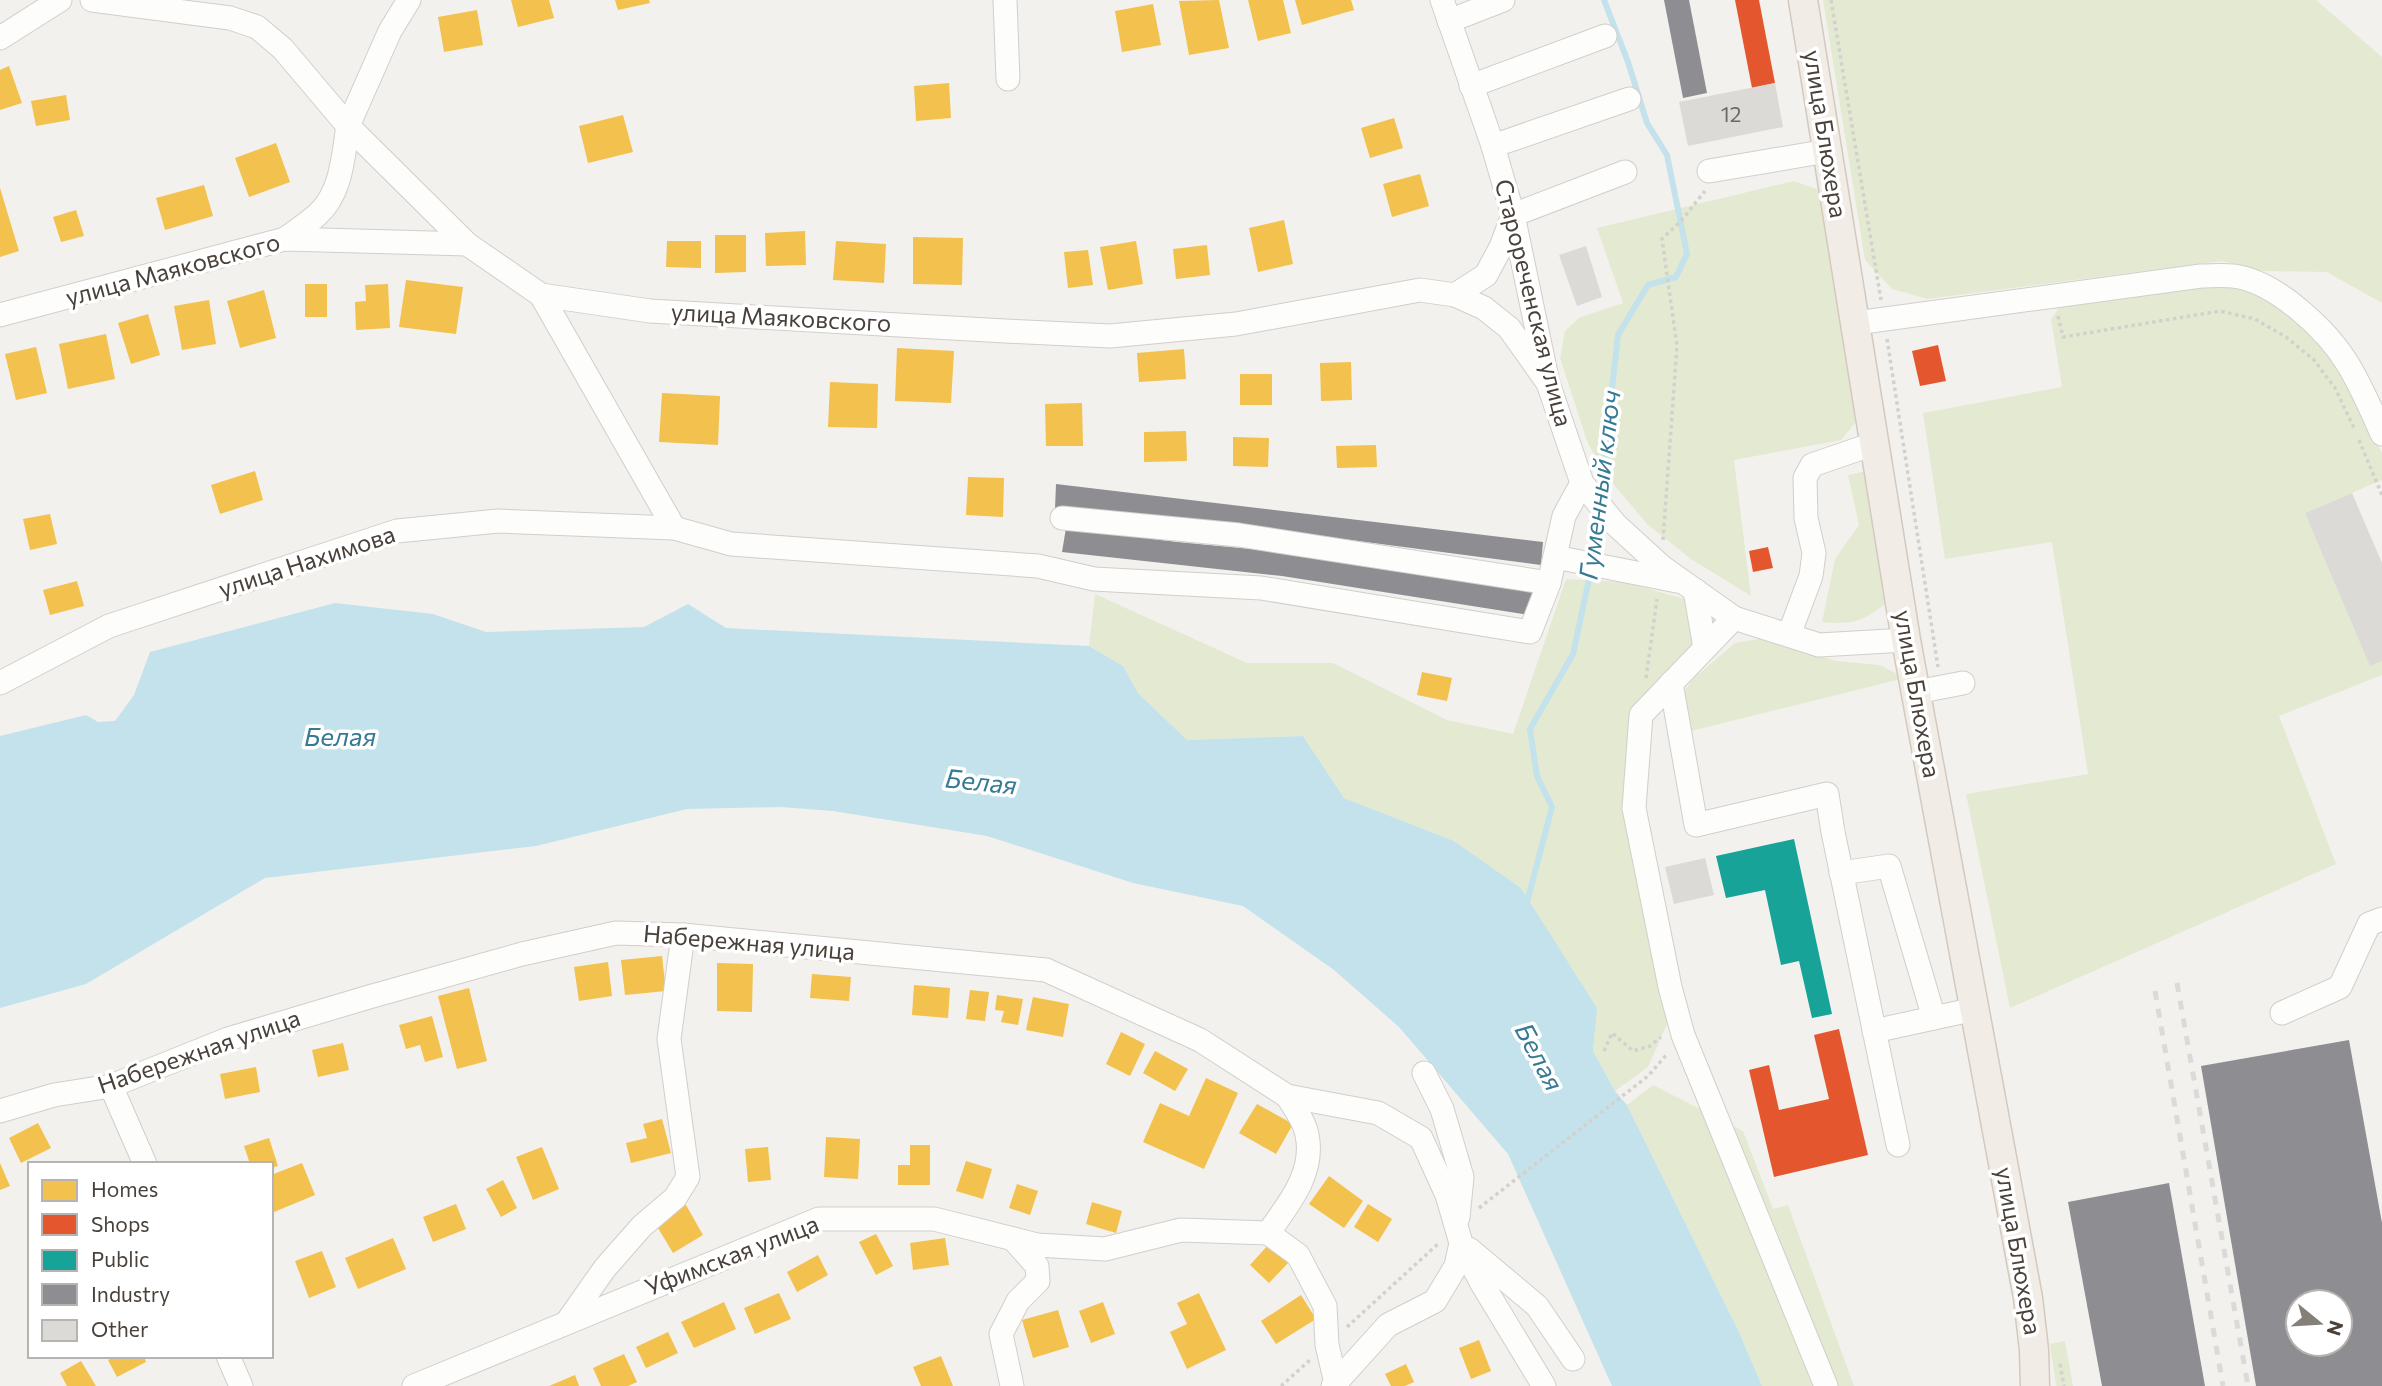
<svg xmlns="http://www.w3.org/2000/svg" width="2382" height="1386" font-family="Commissioner,sans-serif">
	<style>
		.green { fill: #e4ead1 }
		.water { fill: #c3e2eb }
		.homes { fill: #f2c14e }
		.shops { fill: #e4572e }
		.public { fill: #17a398 }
		.industry { fill: #8d8d92; fill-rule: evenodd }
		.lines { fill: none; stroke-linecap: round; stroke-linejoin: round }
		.stream { stroke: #c3e2eb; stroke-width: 6 }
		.building { fill: #dcdad7 }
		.minor-casing { stroke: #d1cecb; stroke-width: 25 }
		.major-casing { stroke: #d3c9be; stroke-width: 31 }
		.path { stroke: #d3d1cc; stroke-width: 3.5; stroke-dasharray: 3.5 3.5; stroke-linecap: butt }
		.minor { stroke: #fdfdfc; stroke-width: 23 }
		.major { stroke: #f1ede6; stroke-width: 28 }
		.rail { stroke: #dadada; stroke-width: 5; stroke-dasharray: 9 9; stroke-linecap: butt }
		.labels { text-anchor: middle; stroke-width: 7; stroke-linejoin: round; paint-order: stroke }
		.number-label { font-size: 21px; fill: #6e6862 }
		.street-label { font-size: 24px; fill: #49413a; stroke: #fff }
		.water-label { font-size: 26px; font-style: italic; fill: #367a94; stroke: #fff }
	</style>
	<rect width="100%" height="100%" fill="#f3f1ee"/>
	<!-- green -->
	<g class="green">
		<polygon points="1823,0 2316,0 2382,57 2382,303 2327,272 2263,271 2222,261 1927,299 1892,289 1865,260"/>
		<polygon points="1794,181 1822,191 1859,418 1841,440 1734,460 1751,596 1691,559 1647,524 1611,481 1588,444 1560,358 1565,331 1579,318 1623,303 1597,228"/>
		<polygon points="2207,284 2263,294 2308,327 2346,383 2382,453 2382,480 2305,513 2382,661 2382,675 2279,716 2336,864 2010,1008 1966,794 2088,774 2052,542 1945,559 1923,413 2062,387 2051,319 2061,305"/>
		<path d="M1867 471 1889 601C1863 621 1856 625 1822 622L1835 559 1859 525 1848 475Z"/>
		<polygon points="1566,579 1625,582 1705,605 1720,623 1635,713 1651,932 1667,1024 1648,1067 1615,1091 1593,1051 1596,1008 1521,888 1454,841 1344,798 1303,736 1187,740 1138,693 1123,666 1089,646 1095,594 1247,663 1333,663 1447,720 1513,734"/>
		<polygon points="1764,638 1789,643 1835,661 1880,665 1905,678 1667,737 1671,708 1694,678 1735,643"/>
		<polygon points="1653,1085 1743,1131 1773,1209 1788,1205 1854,1386 1762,1386 1739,1332 1627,1105"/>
		<polygon points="2065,1341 2073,1386 2056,1386 2050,1344"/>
	</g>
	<!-- water -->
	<polygon class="water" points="335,603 433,614 486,632 644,627 688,604 726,628 1089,646 1123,666 1138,693 1187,740 1303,736 1344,798 1454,841 1521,888 1597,1008 1593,1051 1615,1091 1627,1105 1739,1332 1762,1386 1612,1386 1508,1154 1399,1027 1334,970 1243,906 1133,883 987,836 833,811 780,807 687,809 536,846 265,878 86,984 0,1008 0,736 86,715 98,722 115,721 134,695 150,652"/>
	<!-- homes -->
	<g class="homes">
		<polygon points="511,0 549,0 554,18 518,27"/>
		<polygon points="615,0 649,0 650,3 618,10"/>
		<polygon points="1219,0 1229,48 1189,55 1179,1"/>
		<polygon points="1248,0 1283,0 1291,33 1258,41"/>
		<polygon points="1295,0 1351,0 1354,10 1302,25"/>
		<polygon points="1153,4 1161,45 1122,52 1115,11"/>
		<polygon points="477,10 483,45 444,52 438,17"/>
		<polygon points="9,66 22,103 0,110 0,70"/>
		<polygon points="949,83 951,118 916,121 914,86"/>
		<polygon points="66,95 70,120 36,126 31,101"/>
		<polygon points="623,115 633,152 588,163 579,126"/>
		<polygon points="1394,118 1403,148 1370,158 1361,128"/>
		<polygon points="276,143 290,182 249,197 235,158"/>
		<polygon points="1420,174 1429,206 1392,217 1383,184"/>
		<polygon points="204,185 213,216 165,230 156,198"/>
		<polygon points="0,188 19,251 0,257"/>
		<polygon points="76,210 84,236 61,242 53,217"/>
		<polygon points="1284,220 1293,264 1258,272 1249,228"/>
		<polygon points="805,231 806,265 766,266 765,233"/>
		<polygon points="715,235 746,235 746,272 715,273"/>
		<polygon points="913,237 963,238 962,285 913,284"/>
		<polygon points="667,241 701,241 701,268 666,267"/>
		<polygon points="836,241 886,244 884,283 833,280"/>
		<polygon points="1136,241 1143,284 1108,290 1100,247"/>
		<polygon points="1207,245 1210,275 1176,279 1173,249"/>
		<polygon points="1088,250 1093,285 1068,288 1064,252"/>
		<polygon points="406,280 463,287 456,334 399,327"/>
		<rect x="305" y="284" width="22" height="33"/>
		<polygon points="388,284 390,328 356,330 355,302 366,301 365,285"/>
		<polygon points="264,290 276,338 240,348 227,301"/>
		<polygon points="209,300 216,344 182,350 174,306"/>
		<polygon points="148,314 160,355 131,364 118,323"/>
		<polygon points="106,334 115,379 68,389 59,344"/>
		<polygon points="36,347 47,393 16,400 5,354"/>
		<polygon points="897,348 954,351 951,403 895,401"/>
		<polygon points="1184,349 1186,379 1139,382 1137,353"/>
		<polygon points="1351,362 1352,400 1321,401 1320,363"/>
		<rect x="1240" y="374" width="32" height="31"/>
		<polygon points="830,382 878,384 877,428 828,427"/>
		<polygon points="662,393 720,396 718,445 659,442"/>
		<polygon points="1082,403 1083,446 1046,446 1045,404"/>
		<polygon points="1186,431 1187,461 1144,462 1144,432"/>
		<polygon points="1233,437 1269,438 1268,467 1233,466"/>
		<polygon points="1376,445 1377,467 1337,468 1336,446"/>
		<polygon points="255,471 263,500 220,514 211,485"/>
		<polygon points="968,477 1004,478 1003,517 966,515"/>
		<polygon points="50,514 57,544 30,550 23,519"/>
		<polygon points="77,581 84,606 50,615 43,590"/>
		<polygon points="1422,672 1452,678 1447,701 1417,695"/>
		<polygon points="662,956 666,991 625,995 621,960"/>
		<polygon points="608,962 612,996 579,1001 574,967"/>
		<polygon points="717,963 753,964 752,1012 717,1011"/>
		<polygon points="812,974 851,977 849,1001 810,998"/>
		<polygon points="914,985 950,988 948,1018 912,1015"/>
		<polygon points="469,988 487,1061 457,1069 438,996"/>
		<polygon points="970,990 989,992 985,1021 966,1019"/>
		<polygon points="997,995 1023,999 1018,1025 1001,1022 1004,1011 995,1010"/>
		<polygon points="1033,997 1069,1004 1063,1037 1026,1030"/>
		<polygon points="432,1016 443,1057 425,1062 420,1045 406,1049 399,1025"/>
		<polygon points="1121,1032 1145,1044 1130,1076 1106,1064"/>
		<polygon points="343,1043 349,1070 318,1077 312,1050"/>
		<polygon points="1155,1051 1188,1069 1175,1091 1143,1073"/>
		<polygon points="256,1067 260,1092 225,1099 220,1074"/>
		<polygon points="1206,1078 1238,1093 1204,1169 1143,1142 1160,1103 1189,1116"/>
		<polygon points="1257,1104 1293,1124 1276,1154 1239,1133"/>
		<polygon points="662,1119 671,1153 631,1163 626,1143 647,1138 643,1124"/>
		<polygon points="38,1123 51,1148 21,1163 9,1138"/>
		<polygon points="826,1137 860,1139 858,1179 824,1177"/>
		<polygon points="269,1138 278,1166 271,1168 271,1164 250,1164 244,1146"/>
		<polygon points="910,1145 930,1145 930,1185 898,1185 898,1165 910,1165"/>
		<polygon points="542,1147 559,1189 533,1200 516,1157"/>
		<polygon points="768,1147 771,1180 748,1182 745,1149"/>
		<polygon points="966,1161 992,1169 983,1199 956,1191"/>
		<polygon points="0,1163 10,1186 0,1190"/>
		<polygon points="302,1163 315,1195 274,1212 271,1205 271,1175"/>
		<polygon points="1329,1176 1363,1201 1344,1228 1309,1204"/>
		<polygon points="503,1180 517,1208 501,1217 486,1189"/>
		<polygon points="1017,1184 1038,1191 1030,1215 1009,1208"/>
		<polygon points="1092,1202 1122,1211 1116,1233 1086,1224"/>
		<polygon points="456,1204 466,1229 433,1242 423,1217"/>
		<polygon points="1368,1204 1392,1219 1378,1242 1354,1227"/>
		<polygon points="686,1205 703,1235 673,1253 655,1223"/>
		<polygon points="876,1234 893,1266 876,1275 859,1242"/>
		<polygon points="393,1238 406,1269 358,1289 345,1258"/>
		<polygon points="945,1238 949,1265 913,1270 910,1243"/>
		<polygon points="1269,1244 1289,1262 1269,1283 1250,1265"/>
		<polygon points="322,1251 336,1287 309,1298 295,1261"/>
		<polygon points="818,1255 828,1275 797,1292 787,1272"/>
		<polygon points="779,1293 791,1319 755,1334 744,1308"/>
		<polygon points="1199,1293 1226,1350 1187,1369 1170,1332 1187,1324 1177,1303"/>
		<polygon points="1301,1295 1316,1319 1276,1344 1261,1321"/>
		<polygon points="724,1302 736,1329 694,1348 681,1322"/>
		<polygon points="1103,1302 1115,1334 1091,1343 1079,1311"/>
		<polygon points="1058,1310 1069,1347 1033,1358 1022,1320"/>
		<polygon points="668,1332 678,1353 646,1368 636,1347"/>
		<polygon points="1479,1340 1491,1371 1471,1379 1459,1348"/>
		<polygon points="624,1354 637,1382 628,1386 601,1386 593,1368"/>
		<polygon points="116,1356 144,1356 146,1362 117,1377 108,1360"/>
		<polygon points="941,1356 953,1386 921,1386 913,1367"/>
		<polygon points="81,1361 96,1386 67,1386 60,1373"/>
		<polygon points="1406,1364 1414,1382 1405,1386 1391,1386 1385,1374"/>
		<polygon points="575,1375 579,1386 549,1386"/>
	</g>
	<!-- shops -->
	<g class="shops">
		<polygon points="1735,0 1759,0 1775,83 1752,88"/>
		<polygon points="1938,345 1946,381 1920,386 1912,351"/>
		<polygon points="1768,547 1773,568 1753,572 1749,551"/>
		<polygon points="1839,1029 1868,1155 1774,1177 1749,1070 1769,1065 1779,1110 1829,1099 1814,1035"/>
	</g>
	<!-- public -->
	<polygon class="public" points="1794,839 1832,1014 1812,1018 1799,961 1781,965 1765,890 1726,898 1716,856"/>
	<!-- industry -->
	<g class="industry">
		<polygon points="1664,0 1689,0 1707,93 1683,98"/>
		<polygon points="1056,484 1543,542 1541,565 1251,527 1055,509"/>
		<polygon points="1066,528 1177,542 1314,555 1533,590 1529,615 1282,576 1062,552"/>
		<path d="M2349 1040 2382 1223V1386H2256L2201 1066ZM2298 1302H2340V1344H2298Z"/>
		<polygon points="2169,1183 2205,1386 2102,1386 2068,1202"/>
	</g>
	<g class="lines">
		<!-- stream -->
		<g class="stream">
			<polyline points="1600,496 1618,335 1648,285 1676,277 1687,254 1667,155 1647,123 1628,62 1604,0"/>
			<polyline points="1592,559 1597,514"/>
			<polyline points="1526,906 1552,807 1537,776 1530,729 1573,654 1591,570"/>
		</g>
	</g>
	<!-- building -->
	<g class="building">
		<polygon points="1775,83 1783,127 1688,146 1679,102"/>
		<polygon points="1586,246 1602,297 1577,306 1559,255"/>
		<polygon points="2352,493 2382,563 2382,661 2370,666 2305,513"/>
		<polygon points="1705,858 1714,895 1674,904 1665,867"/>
	</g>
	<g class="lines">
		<defs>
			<g id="minor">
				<path d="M92 0 230 18 257 27 283 49 348 126C343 156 342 193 317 215 307 224 296 231 285 239"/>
				<polyline points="409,0 390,31 348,126 467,244"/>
				<polyline points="1005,0 1008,79"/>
				<polyline points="1442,0 1493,146 1513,215 1548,383 1582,483 1615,524 1662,567 1734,618 1819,645 1906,640"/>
				<polyline points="1449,21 1503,0"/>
				<polyline points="0,38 60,0"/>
				<polyline points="1471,86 1605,36"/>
				<polyline points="1493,146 1629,99"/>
				<polyline points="1709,171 1827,151"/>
				<polyline points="541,295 674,528"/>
				<polyline points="1455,295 1486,275 1501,247 1513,215 1625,172"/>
				<polyline points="0,315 285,239 467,244 541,295 650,311 1005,331 1110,336 1236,324 1420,290 1455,295 1484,308 1509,328 1548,383"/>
				<path d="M1856 323 2201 276C2211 276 2223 275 2233 276 2276 281 2328 331 2349 366 2362 388 2372 411 2382 434"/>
				<polyline points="1062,518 1239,535 1549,583 1564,516 1582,483"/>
				<polyline points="1555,557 1677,581"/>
				<polyline points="1695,590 1705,648"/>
				<polyline points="1734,618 1641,715 1634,808 1670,987 1683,1035 1826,1386"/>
				<polyline points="1789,635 1811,576 1814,553 1806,518 1805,478 1812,465 1876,443"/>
				<polyline points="0,683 109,626 397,531 498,521 674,528 731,544 1038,566 1094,579 1261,588 1530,632 1549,583"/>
				<polyline points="1671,683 1696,825 1827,794 1833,832 1898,1145"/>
				<polyline points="1916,692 1963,683"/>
				<polyline points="1841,873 1889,866 1934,1018"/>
				<polyline points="2282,1013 2340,987 2369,924 2382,919"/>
				<polyline points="1874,1031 1975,1009"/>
				<polyline points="1424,1073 1442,1109 1462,1177 1458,1217"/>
				<polyline points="111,1086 145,1164"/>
				<polyline points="0,1111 54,1095 111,1086 228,1039 369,997 522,954 616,933 683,935 1046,970 1200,1040 1287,1096 1378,1113 1421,1138 1447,1195 1461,1243 1456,1266 1435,1301 1388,1325 1333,1386"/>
				<path d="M1268 1233C1289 1204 1315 1172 1307 1135 1305 1122 1294 1107 1287 1096"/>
				<polyline points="1461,1243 1481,1282 1544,1386"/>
				<polyline points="1469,1249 1537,1306 1573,1359"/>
				<polyline points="567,1322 605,1268 642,1226 675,1198 688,1177 669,1039 683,935"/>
				<polyline points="228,1356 241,1386"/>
				<polyline points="414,1386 819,1219 934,1219 1037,1245 1105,1249 1181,1230 1268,1233 1298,1255 1325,1306 1327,1345 1336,1383"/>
				<polyline points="1012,1386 1001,1334 1018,1301 1038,1281 1037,1266 1013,1239"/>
			</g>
			<polyline id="major" points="1803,0 1906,640 2028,1298 2034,1350 2035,1386"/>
		</defs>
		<!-- minor casing -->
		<use href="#minor" class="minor-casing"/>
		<!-- major casing -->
		<use href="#major" class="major-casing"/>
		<!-- path -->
		<g class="path">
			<polyline points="1831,0 1881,300"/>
			<polyline points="2058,316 2063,337 2220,311 2255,319 2286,337 2314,360 2335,388 2355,430"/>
			<polyline points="1887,339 1938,667"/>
			<polyline points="2359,440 2382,495"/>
			<polyline points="1663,540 1677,346 1662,239 1681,221 1705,191"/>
			<polyline points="1646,678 1657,599"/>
			<polyline points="1604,1051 1612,1033 1633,1051 1650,1046 1661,1037"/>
			<polyline points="1479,1208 1648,1076 1668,1053"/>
			<polyline points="1347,1327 1439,1243"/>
			<polyline points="2060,1364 2064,1386"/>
			<polyline points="1281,1386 1310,1360"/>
		</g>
		<!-- minor -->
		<use href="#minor" class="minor"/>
		<!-- major -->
		<use href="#major" class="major"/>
		<!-- rail -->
		<g class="rail">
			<polyline points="2177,983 2248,1386"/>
			<polyline points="2155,991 2223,1386"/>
		</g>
	</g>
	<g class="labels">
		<!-- number labels -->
		<g class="number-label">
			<text x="1731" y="122">12</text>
		</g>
		<!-- street labels -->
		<g class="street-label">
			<text transform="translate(1825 134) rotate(81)" y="8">улица Блюхера</text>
			<text transform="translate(173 270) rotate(-15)" y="8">улица Маяковского</text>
			<text transform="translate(1533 303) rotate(76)" y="8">Старореченская улица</text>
			<text transform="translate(781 318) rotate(3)" y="8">улица Маяковского</text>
			<text transform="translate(307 562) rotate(-18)" y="8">улица Нахимова</text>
			<text transform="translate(1917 694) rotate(80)" y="8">улица Блюхера</text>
			<text transform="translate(749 943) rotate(5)" y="8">Набережная улица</text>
			<text transform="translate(199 1052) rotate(-19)" y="8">Набережная улица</text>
			<text transform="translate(2018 1251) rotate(80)" y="8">улица Блюхера</text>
			<text transform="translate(732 1256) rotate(-21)" y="8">Уфимская улица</text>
		</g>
		<!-- water labels -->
		<g class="water-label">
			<text transform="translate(1600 485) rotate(-83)" y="9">Гуменный ключ</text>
			<text x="340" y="746">Белая</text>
			<text transform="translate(981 782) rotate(6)" y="9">Белая</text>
			<text transform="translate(1539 1057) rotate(62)" y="9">Белая</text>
		</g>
	</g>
	<!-- legend -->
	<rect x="28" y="1162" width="245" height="196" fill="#ffffff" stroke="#b6b3b0" stroke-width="2"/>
	<rect x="42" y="1180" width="35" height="21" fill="#f2c14e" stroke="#b6b3b0" stroke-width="2"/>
	<text x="91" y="1197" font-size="21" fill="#49413a">Homes</text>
	<rect x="42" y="1214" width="35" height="21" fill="#e4572e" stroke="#b6b3b0" stroke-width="2"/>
	<text x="91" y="1232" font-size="21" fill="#49413a">Shops</text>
	<rect x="42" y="1250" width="35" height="21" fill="#17a398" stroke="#b6b3b0" stroke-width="2"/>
	<text x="91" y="1267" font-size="21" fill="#49413a">Public</text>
	<rect x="42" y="1284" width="35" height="21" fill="#8d8d92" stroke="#b6b3b0" stroke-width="2"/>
	<text x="91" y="1302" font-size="21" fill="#49413a">Industry</text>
	<rect x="42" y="1320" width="35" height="21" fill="#dcdad7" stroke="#b6b3b0" stroke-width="2"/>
	<text x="91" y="1337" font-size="21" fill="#49413a">Other</text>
	<!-- north arrow -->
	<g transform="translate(2319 1323) rotate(108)"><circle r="33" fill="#ffffff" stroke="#b6b3b0" stroke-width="2"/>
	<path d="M0-5L12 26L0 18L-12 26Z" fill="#847f79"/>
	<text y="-10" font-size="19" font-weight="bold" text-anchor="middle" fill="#49413a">N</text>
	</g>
</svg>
